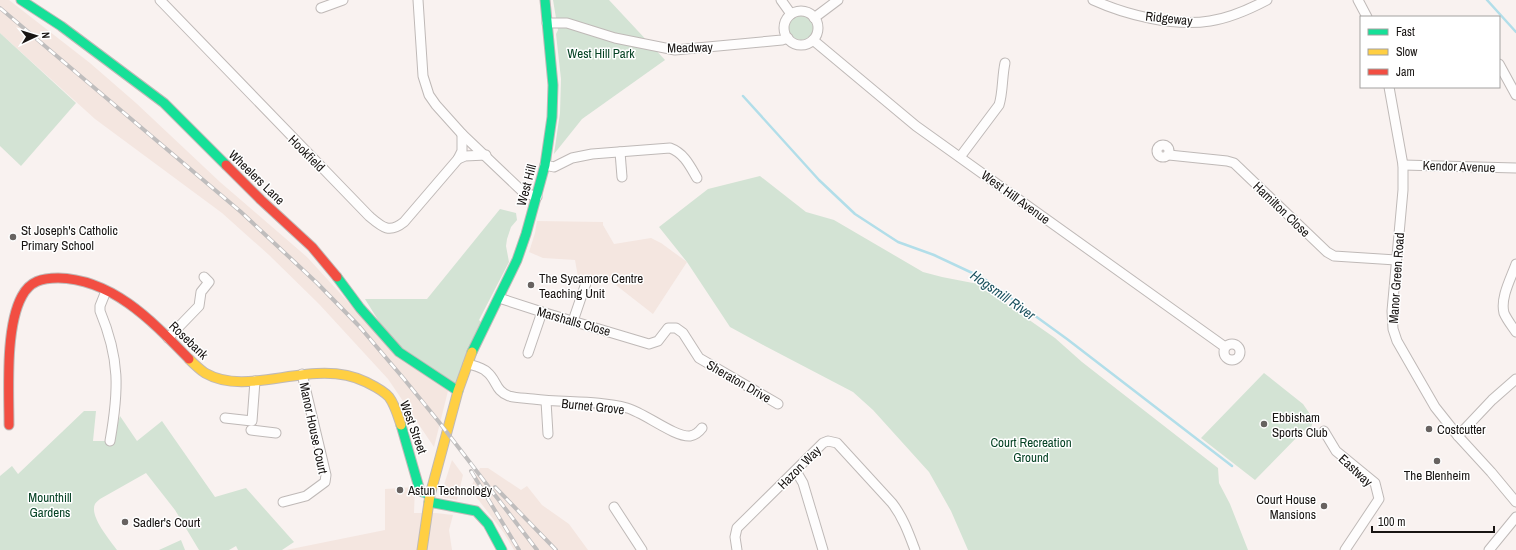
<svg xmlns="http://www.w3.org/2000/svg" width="1516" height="550" font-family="'Archivo Narrow',sans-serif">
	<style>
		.built { fill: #f4e6e0 }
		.green { fill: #d3e3d4 }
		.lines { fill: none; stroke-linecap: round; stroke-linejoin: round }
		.stream { stroke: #b2dee9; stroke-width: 2.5 }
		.street-casing { stroke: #bfb9b7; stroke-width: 11 }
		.fast-casing { stroke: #bfb9b7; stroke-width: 11 }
		.slow-casing { stroke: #bfb9b7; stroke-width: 11 }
		.jam-casing { stroke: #bfb9b7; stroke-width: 11 }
		.street { stroke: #fefdfd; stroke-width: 9 }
		.fast { stroke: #16e098; stroke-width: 9 }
		.slow { stroke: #ffcf43; stroke-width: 9 }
		.jam { stroke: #f24e42; stroke-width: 9 }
		.rail-casing { stroke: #bfbdbd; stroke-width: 4 }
		.rail { stroke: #fff; stroke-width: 2.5; stroke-dasharray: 8; stroke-linecap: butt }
		.poi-dot { fill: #676260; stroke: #fff; stroke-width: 1.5 }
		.labels { text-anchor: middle; stroke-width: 3; stroke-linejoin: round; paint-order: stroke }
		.street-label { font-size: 13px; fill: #181412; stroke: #fff }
		.park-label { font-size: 13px; fill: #054224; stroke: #fff }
		.poi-label { font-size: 13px; fill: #181412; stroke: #fff; text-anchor: start }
		.water-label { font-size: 14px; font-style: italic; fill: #1c525f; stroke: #fff }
	</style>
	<rect width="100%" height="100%" fill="#f9f2f0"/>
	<!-- built -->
	<g class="built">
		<polygon points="0,0 9,0 90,63 136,103 220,182 307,257 393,351 448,391 434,447 388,379 319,304 269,255 222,213 95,119 0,33"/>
		<polygon points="537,221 603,222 603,225 614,244 651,238 661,243 687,262 653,314 603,275 578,277 575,260 543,258 529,252 535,233"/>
		<polygon points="452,460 463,475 457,500 440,497"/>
		<polygon points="480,468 488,468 521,490 527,486 542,505 569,524 588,550 514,550 504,533 470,489"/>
		<polygon points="415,487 414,513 436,513 453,515 449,530 452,550 286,550 385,530 385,489"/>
	</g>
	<!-- green -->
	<g class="green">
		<polygon points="553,0 609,0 665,60 582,119 554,154 560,113 561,79 556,34 558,30"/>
		<circle cx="801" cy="28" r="12"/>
		<polygon points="0,33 76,103 21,166 0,146"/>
		<polygon points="760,176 806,212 834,220 923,272 942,277 978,284 1055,338 1082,362 1218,468 1219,483 1230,504 1248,550 968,550 951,511 929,472 873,410 853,392 765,346 730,327 687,262 659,227 708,189"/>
		<polygon points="500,209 516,213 517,220 511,227 507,239 506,246 509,262 479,320 481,322 456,384 419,362 388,336 365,299 427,299"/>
		<polygon points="1264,373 1303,404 1314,420 1311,427 1303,431 1255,480 1201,438"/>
		<path d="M84 411H96L93 441H115L116 429 120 416 137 441 162 421 215 497 246 488 294 542 282 550H238L236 546 229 550H199L175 510 146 473 100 499C98 501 96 502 95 504 89 516 110 540 117 550H0V476L12 466 18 474Z"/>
		<polygon points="181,540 185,550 159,550"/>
	</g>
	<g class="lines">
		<!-- stream -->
		<g class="stream">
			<polyline points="1487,0 1516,32"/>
			<polyline points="743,96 819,180 855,214 898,242 934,255 983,278 1067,339 1232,466"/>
		</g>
		<defs>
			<g id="street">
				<path d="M160 0 369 216C382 227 389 234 404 222L458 159 465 156 486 155"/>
				<polyline points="418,0 423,76 429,95 436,105 462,134 523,192 537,197"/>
				<polyline points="781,0 791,14"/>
				<path d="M1093 0C1126 15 1174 27 1210 21 1230 18 1250 9 1267 0"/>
				<polyline points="1358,0 1367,17"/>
				<polyline points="321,8 343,0"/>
				<circle cx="801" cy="28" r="17"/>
				<polyline points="814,18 838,0"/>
				<polyline points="547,23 567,23 615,38 675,50 782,40 788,38"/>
				<polyline points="813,40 916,126 1225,347"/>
				<polyline points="1499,64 1516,95"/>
				<polyline points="1389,87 1403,165 1403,190 1392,311 1393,329 1397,341 1435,407 1458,436 1491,472 1516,502"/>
				<circle cx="1163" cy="151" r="6"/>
				<polyline points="620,152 622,177"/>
				<polyline points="1169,155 1227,161 1234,163 1327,252 1334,256 1396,260"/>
				<path d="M960 157 999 105C1003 93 1002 76 1005 63"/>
				<polyline points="458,159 462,151 462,134"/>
				<path d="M545 165 554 167 572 158 592 154 670 148C684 153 690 166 697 178"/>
				<polyline points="1403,165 1516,168"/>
				<path d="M1516 264C1511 278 1500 298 1504 313 1507 320 1512 326 1516 332"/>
				<path d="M106 291 100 306V311C120 359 119 390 110 441"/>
				<polyline points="499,298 542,312 649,344 658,341 668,328 676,328 683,333 699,358 778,404"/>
				<polyline points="573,321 586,283"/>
				<polyline points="168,338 199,306 201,292 209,282 204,277"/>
				<circle cx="1232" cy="352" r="8"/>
				<polyline points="528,353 542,312"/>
				<path d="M468 364C475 366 482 367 487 372 497 380 495 391 509 396 517 398 525 398 533 399 564 403 597 400 627 408 645 413 674 437 690 436 696 435 699 432 702 428"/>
				<polyline points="546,401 548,434"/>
				<polyline points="225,418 252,421 255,381"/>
				<polyline points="251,430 276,433"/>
				<polyline points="1324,431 1336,451 1375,483 1379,499 1345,550"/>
				<polyline points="1458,436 1492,400 1516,379"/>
				<polyline points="796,471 803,483 823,550"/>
				<polyline points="283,502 306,496 325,482 326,475 302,374"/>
				<polyline points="614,507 642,550"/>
				<path d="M737 550 735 537 737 528 823 443 828 441 837 443 892 503C903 517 909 534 915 550"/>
				<polyline points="1489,550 1516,517"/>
			</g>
			<g id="fast">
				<polyline points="21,0 61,26 164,103 226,165"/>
				<polyline points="337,277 360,308 399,352 458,391"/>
				<polyline points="472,352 517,260 526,234 545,165 552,117 553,85 545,0"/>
				<polyline points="401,425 420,491 430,495"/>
				<polyline points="429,502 476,511 488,524 502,550"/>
			</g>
			<g id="slow">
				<path d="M189 359C194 364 199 369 205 373 250 399 313 356 366 382 374 386 383 390 389 397 395 405 398 416 401 425"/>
				<polyline points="422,550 430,495 458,391 472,352"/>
			</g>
			<g id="jam">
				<polyline points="226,165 261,200 312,247 337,277"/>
				<path d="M9 425C9 390 5 327 22 296 30 281 42 278 58 278 113 279 153 322 189 359"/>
			</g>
		</defs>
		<!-- street casing -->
		<use href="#street" class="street-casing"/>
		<!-- fast casing -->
		<use href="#fast" class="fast-casing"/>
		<!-- slow casing -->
		<use href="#slow" class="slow-casing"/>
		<!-- jam casing -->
		<use href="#jam" class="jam-casing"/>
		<!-- street -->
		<use href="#street" class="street"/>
		<!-- fast -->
		<use href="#fast" class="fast"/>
		<!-- slow -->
		<use href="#slow" class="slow"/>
		<!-- jam -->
		<use href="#jam" class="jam"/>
		<defs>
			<g id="rail">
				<polyline points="0,8 241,212 317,283 359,326 404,379 439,422 537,550"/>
				<polyline points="471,471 519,550"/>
				<polyline points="495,487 556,550"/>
			</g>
		</defs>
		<!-- rail casing -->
		<use href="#rail" class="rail-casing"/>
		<!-- rail -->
		<use href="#rail" class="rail"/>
	</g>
	<!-- markers -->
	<g class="poi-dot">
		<circle cx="13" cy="237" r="4"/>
		<circle cx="531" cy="285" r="4"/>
		<circle cx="1264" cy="424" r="4"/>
		<circle cx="1429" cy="429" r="4"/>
		<circle cx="1437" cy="461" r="4"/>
		<circle cx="400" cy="490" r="4"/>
		<circle cx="1324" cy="506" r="4"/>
		<circle cx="125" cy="522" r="4"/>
	</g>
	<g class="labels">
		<!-- street labels -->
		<g class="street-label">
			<text transform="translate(1169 18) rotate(6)" y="5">Ridgeway</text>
			<text transform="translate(690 47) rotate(-1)" y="5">Meadway</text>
			<text transform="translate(307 153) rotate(45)" y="5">Hookfield</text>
			<text transform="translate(1459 166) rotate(2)" y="5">Kendor Avenue</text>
			<text transform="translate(257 177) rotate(44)" y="5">Wheelers Lane</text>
			<text transform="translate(526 185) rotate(-75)" y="5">West Hill</text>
			<text transform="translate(1016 197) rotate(36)" y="5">West Hill Avenue</text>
			<text transform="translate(1282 209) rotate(44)" y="5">Hamilton Close</text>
			<text transform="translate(1396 278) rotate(-86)" y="5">Manor Green Road</text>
			<text transform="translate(574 321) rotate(16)" y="5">Marshalls Close</text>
			<text transform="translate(189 340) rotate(44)" y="5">Rosebank</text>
			<text transform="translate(739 381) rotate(30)" y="5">Sheraton Drive</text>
			<text transform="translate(593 406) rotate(6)" y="5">Burnet Grove</text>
			<text transform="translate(414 427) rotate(70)" y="5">West Street</text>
			<text transform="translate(314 428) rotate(78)" y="5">Manor House Court</text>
			<text transform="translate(799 467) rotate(-45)" y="5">Hazon Way</text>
			<text transform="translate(1356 470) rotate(43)" y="5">Eastway</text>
		</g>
		<!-- park labels -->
		<g class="park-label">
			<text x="601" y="58">West Hill Park</text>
			<text x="1031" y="447">Court Recreation<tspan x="1031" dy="15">Ground</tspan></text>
			<text x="50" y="502">Mounthill<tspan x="50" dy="15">Gardens</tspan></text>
		</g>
		<!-- poi labels -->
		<g class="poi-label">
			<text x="21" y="235">St Joseph's Catholic<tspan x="21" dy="15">Primary School</tspan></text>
			<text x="539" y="283">The Sycamore Centre<tspan x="539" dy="15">Teaching Unit</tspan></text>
			<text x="1272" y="422">Ebbisham<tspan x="1272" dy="15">Sports Club</tspan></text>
			<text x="1437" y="434">Costcutter</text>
			<text x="1437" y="480" text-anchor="middle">The Blenheim</text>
			<text x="408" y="495">Astun Technology</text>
			<text x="1316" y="504" text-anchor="end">Court House<tspan x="1316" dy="15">Mansions</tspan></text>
			<text x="133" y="527">Sadler's Court</text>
		</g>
		<!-- water labels -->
		<g class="water-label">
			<text transform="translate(1003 295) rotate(35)" y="5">Hogsmill River</text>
		</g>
	</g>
	<!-- legend -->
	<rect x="1360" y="16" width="140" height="72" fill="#ffffff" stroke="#a3a1a0"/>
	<rect x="1368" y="29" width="20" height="6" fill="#16e098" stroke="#a3a1a0"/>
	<text x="1396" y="36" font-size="12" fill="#181412">Fast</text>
	<rect x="1368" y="49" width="20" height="6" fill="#ffcf43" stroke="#a3a1a0"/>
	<text x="1396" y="56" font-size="12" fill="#181412">Slow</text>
	<rect x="1368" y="69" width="20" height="6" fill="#f24e42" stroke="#a3a1a0"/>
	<text x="1396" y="76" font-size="12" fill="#181412">Jam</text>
	<!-- north arrow -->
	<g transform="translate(36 36) rotate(86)" stroke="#ffffff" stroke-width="3" paint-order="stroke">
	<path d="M0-3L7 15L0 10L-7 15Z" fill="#181412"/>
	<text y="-6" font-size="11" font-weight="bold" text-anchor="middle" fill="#181412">N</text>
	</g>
	<!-- scale -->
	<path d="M1372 526v6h122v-6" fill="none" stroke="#181412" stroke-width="2"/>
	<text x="1378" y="526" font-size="12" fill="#181412" stroke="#ffffff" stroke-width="3" paint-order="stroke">100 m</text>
</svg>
